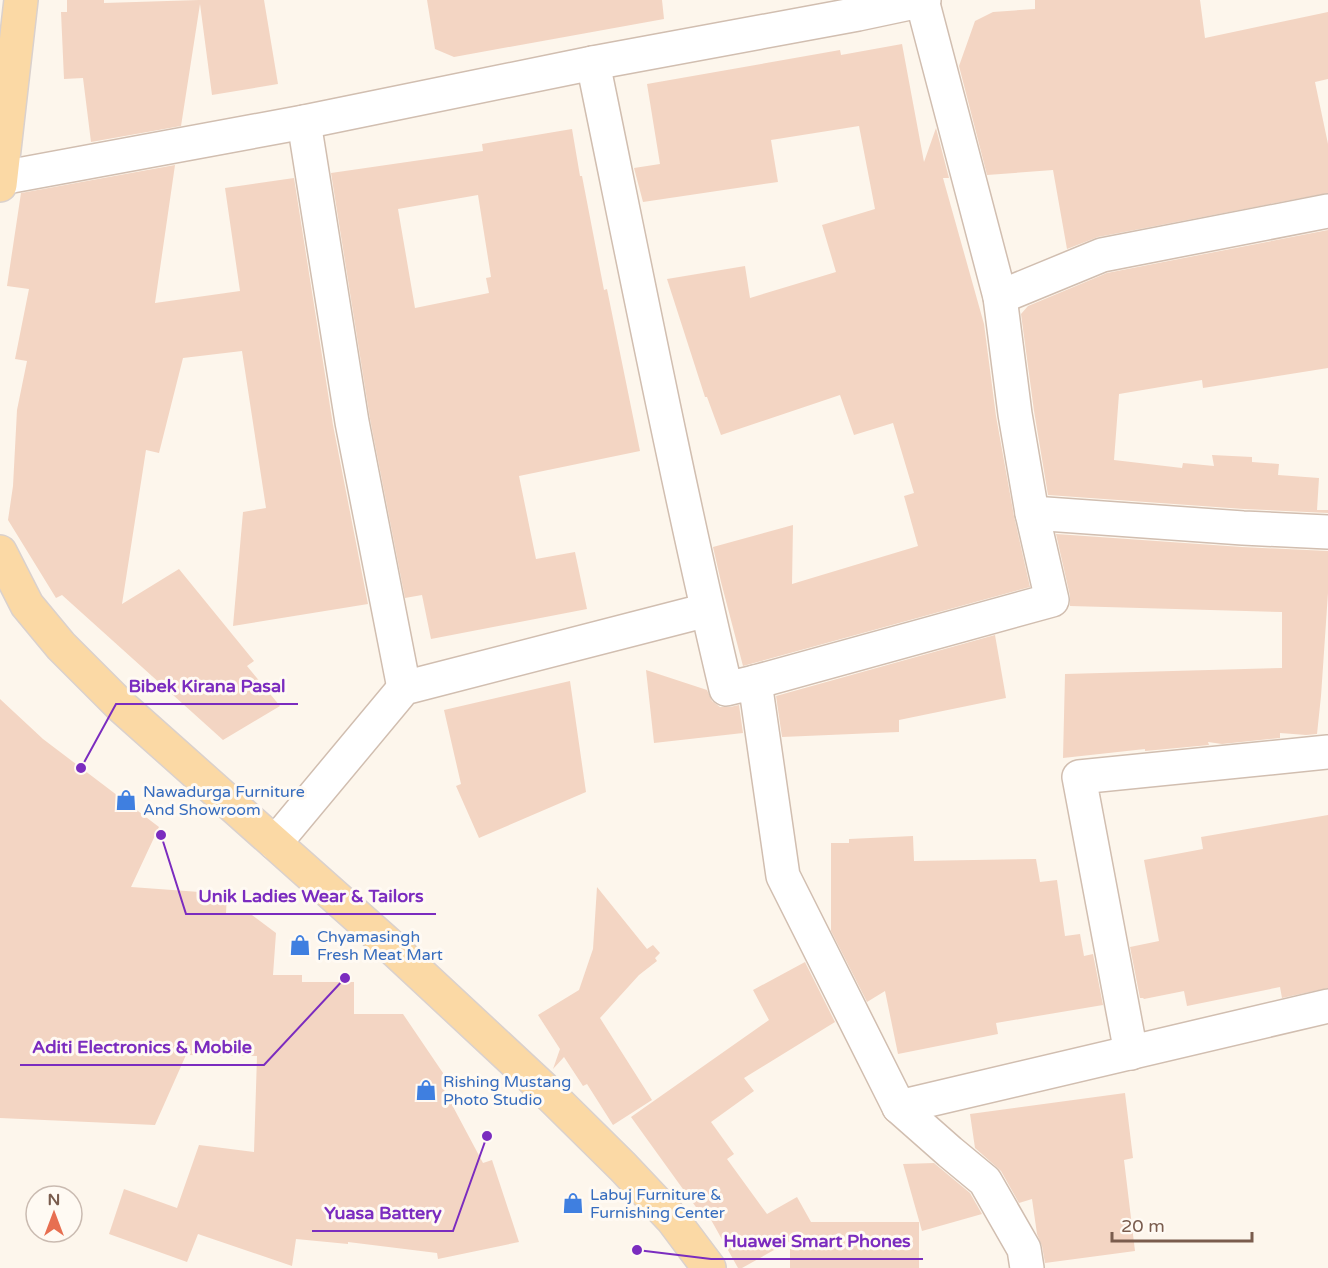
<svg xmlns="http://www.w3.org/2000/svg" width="1328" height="1268" font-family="'Varela Round',sans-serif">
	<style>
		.building { fill: #f3d5c3; fill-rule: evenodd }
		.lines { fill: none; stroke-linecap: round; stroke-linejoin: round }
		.minor-casing { stroke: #d1beb0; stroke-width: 36 }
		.primary-casing { stroke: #dad1cd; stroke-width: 36 }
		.minor { stroke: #fff; stroke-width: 33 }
		.primary { stroke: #fbd9a5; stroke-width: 33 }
		.labels { text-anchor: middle; stroke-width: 6; stroke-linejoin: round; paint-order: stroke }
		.shop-label { font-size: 16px; fill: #366cbe; stroke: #fffaf3; text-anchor: start }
		.leader { fill: none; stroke: #7b2cbf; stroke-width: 2 }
		.callout-dot { fill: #7b2cbf; stroke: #fffaf3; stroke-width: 2 }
		.callout-label { font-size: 18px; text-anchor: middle; font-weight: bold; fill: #7b2cbf; stroke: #fffaf3; stroke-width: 6; stroke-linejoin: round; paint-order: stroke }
	</style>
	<rect width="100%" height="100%" fill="#fdf6ec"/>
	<!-- building -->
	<g class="building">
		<polygon points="67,0 104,0 104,3 199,0 264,0 278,84 212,95 200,4 181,126 91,142 83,78 64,79 61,12 67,12"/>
		<polygon points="427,0 662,0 664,19 454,57 435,49"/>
		<polygon points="1035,0 1200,0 1205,38 1328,12 1328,79 1315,82 1328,144 1328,193 1098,237 1067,249 1053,170 987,175 959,66 975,21 993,12 1035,9"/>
		<polygon points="902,44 924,162 936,128 949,178 943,178 984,324 996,416 1014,516 1030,587 743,666 721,582 713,547 793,525 792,584 918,546 904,496 914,493 893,423 854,435 840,395 721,435 707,397 705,397 667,279 745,266 750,298 836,272 822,225 875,209 859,126 771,140 778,182 643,202 634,168 660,164 647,84 840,50 841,55"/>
		<path d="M572 129 580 176H582L604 290 607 289 640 451 519 476 536 559 575 552 587 609 431 639 422 595 405 598 370 419 331 173 483 151 482 144ZM478 195 491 277 486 278 489 293 415 308 398 209Z"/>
		<polygon points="175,165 155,303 240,291 225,188 294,178 333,425 368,604 233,626 243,512 266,508 242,351 183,358 159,453 146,450 122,604 179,569 254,661 247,666 280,706 223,740 62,595 56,598 8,520 13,486 17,410 27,361 15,359 29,289 7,286 21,193"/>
		<polygon points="1328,230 1328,368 1203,388 1202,380 1119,394 1114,460 1182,468 1183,463 1214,466 1212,455 1252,457 1252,462 1279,464 1278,475 1319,478 1317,510 1328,510 1328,513 1244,509 1048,495 1034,411 1021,314 1028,306 1107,273"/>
		<polygon points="1056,534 1242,547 1328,551 1328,593 1321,696 1317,734 1306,735 1280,733 1280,738 1222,744 1208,742 1209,745 1145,751 1145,749 1063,758 1065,674 1282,668 1282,612 1070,606 1070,596"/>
		<polygon points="995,635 1006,698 899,720 899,732 782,737 776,696"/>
		<polygon points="646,670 707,690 712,701 720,707 730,707 739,705 743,733 654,743"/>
		<polygon points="570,681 586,792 479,838 456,786 461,784 444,710"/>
		<polygon points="0,699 43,739 159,827 131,887 227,894 226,913 252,915 276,933 273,975 302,975 302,982 354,982 354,1014 403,1014 443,1073 442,1086 483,1163 492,1160 519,1242 438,1259 437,1253 348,1242 348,1244 296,1239 292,1266 198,1234 187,1262 109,1234 124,1189 177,1208 199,1145 254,1152 257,1056 186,1055 155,1125 0,1118"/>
		<polygon points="1328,815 1328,988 1282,998 1280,987 1187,1006 1184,991 1144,999 1143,998 1140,998 1130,947 1159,941 1144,860 1203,849 1201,837"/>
		<polygon points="913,836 914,861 1036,859 1040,882 1057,880 1065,936 1080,934 1084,956 1093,954 1103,1005 996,1023 998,1034 898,1054 885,991 867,1002 831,931 831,843 849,843 849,839"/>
		<polygon points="597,887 647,949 653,945 660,953 655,958 657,961 639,975 600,1018 652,1100 613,1125 587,1084 583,1086 564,1057 553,1069 560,1049 538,1015 579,990 593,949"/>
		<polygon points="805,962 835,1022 744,1078 754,1091 711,1122 734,1154 727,1159 767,1214 797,1197 811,1222 919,1222 919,1268 790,1268 790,1241 742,1268 738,1268 710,1218 706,1221 631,1117 769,1020 753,990"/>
		<polygon points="1125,1093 1133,1158 1124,1160 1135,1251 1045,1263 1042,1246 1037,1234 1032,1199 1019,1203 1001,1171 975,1148 970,1114"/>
		<polygon points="934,1163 970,1193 982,1214 922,1231 903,1164"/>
	</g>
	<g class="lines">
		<defs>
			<g id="minor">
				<path d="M593 63C636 272 677 482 726 689L755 682 783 876 899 1107 950 1152 985 1181 1024 1249 1027 1268"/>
				<polyline points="304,122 352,422 404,688"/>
				<polyline points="1,178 304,122 593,63 858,14 924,0"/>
				<polyline points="1000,297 1102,255 1328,211"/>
				<polyline points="1032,513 1243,528 1328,532"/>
				<polyline points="755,682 1052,600 1032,513 1015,414 1000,297 922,0"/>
				<polyline points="275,843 404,688 707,610"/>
				<polyline points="1131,1053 1079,777 1328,752"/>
				<polyline points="899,1107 1328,1006"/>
			</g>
			<g id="primary">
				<polyline points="0,185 21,0"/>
				<polyline points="0,552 27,605 61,646 122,707 386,942 543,1088 623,1167 673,1220 709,1268"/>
			</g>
		</defs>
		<!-- minor casing -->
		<use href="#minor" class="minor-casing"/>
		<!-- primary casing -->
		<use href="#primary" class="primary-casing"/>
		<!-- minor -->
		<use href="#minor" class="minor"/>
		<!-- primary -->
		<use href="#primary" class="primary"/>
	</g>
	<!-- icons -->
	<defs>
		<symbol id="shop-bare" viewBox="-9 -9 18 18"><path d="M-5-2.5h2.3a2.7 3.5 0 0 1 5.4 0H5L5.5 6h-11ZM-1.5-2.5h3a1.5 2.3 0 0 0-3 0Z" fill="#3f7fe0" stroke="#fffaf3" stroke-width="2.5" paint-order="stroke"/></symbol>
	</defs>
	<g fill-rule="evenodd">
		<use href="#shop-bare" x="111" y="785" width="30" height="30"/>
		<use href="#shop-bare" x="285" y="930" width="30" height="30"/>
		<use href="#shop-bare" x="411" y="1075" width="30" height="30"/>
		<use href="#shop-bare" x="558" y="1188" width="30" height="30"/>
	</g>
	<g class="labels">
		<!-- shop labels -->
		<g class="shop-label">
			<text x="143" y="797">Nawadurga Furniture<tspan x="143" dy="18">And Showroom</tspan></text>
			<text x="317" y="942">Chyamasingh<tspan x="317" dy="18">Fresh Meat Mart</tspan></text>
			<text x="443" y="1087">Rishing Mustang<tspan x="443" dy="18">Photo Studio</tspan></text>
			<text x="590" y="1200">Labuj Furniture &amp;<tspan x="590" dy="18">Furnishing Center</tspan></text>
		</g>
	</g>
	<!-- callouts -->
	<path class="leader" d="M81 768L116 704H298M161 835L186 914H436M345 978L264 1065H20M487 1136L453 1231H312M637 1250L711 1259H923"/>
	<g class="callout-dot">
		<circle cx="81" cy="768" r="6"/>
		<circle cx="161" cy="835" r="6"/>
		<circle cx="345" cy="978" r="6"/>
		<circle cx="487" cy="1136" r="6"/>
		<circle cx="637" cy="1250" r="6"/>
	</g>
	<g class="callout-label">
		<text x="207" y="692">Bibek Kirana Pasal</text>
		<text x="311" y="902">Unik Ladies Wear &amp; Tailors</text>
		<text x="142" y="1053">Aditi Electronics &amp; Mobile</text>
		<text x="383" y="1219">Yuasa Battery</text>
		<text x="817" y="1247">Huawei Smart Phones</text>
	</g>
	<!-- north arrow -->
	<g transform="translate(54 1214)"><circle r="28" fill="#fffaf3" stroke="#cabbb1" stroke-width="1.5"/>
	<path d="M0-4.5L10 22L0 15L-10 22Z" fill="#e76f51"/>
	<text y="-9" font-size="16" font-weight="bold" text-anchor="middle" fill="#7a5c4d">N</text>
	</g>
	<!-- scale -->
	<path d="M1112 1232v9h140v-9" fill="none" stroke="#7a5c4d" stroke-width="3"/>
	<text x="1121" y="1232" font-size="18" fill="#7a5c4d" stroke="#fffaf3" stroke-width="4.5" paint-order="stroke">20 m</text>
</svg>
